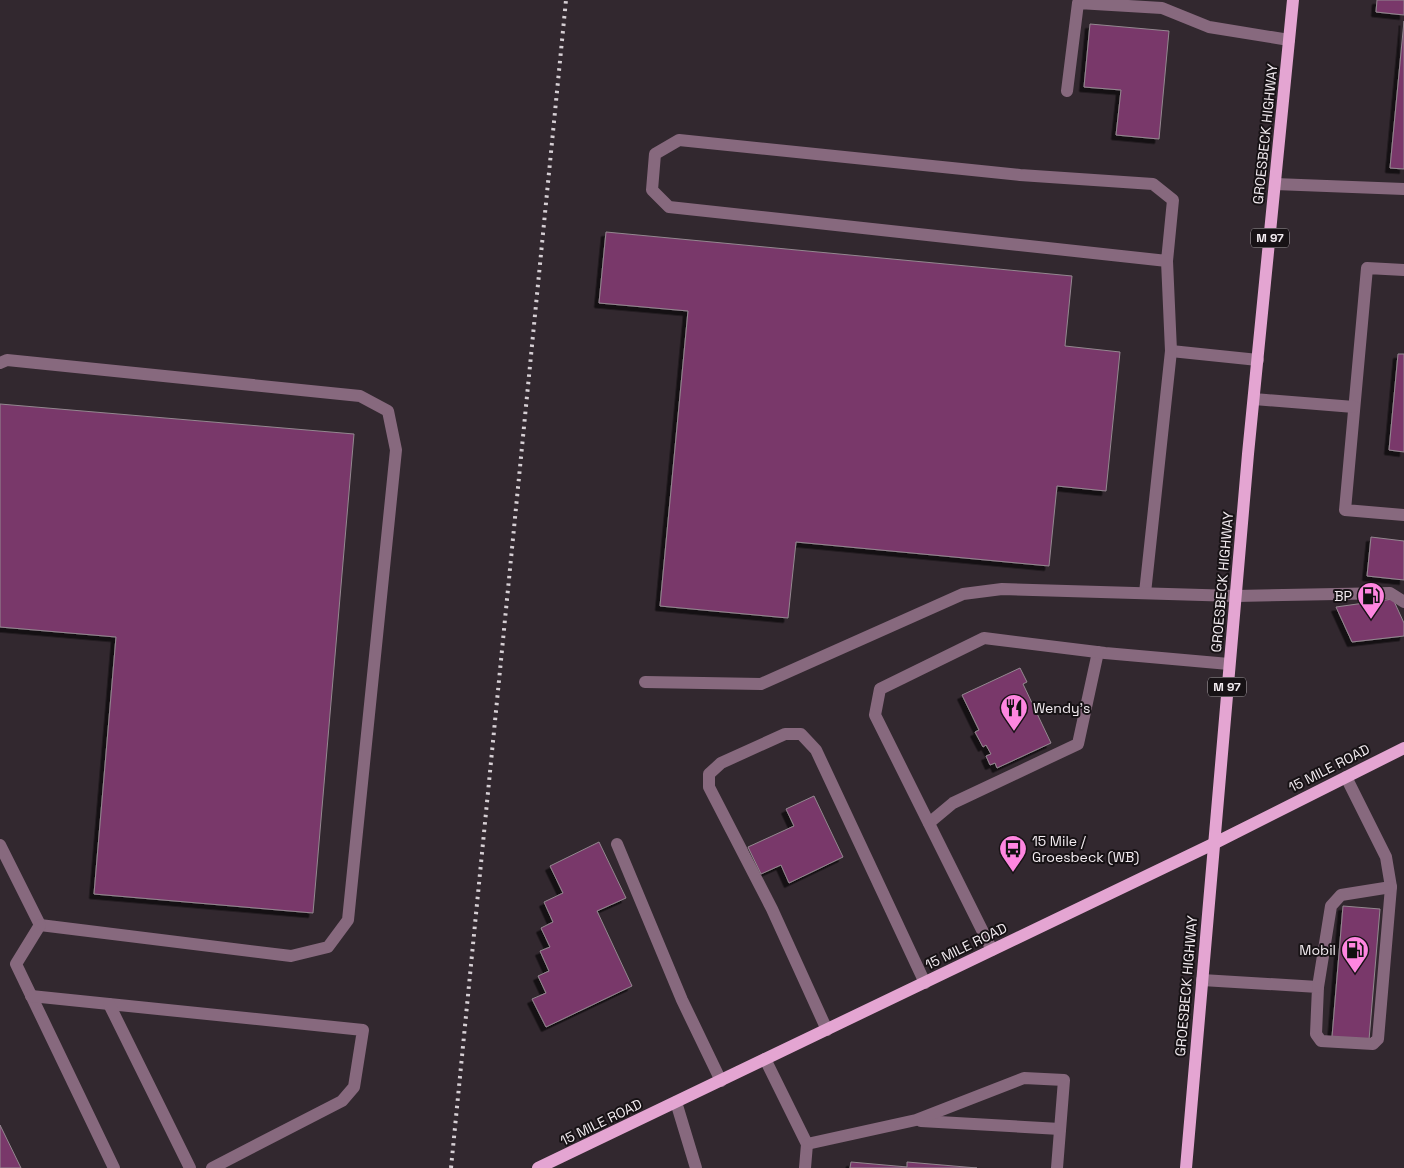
<svg xmlns="http://www.w3.org/2000/svg" width="1404" height="1168" font-family="'Space Grotesk',sans-serif">
	<style>
		.building { fill: #79396a; stroke: #948890; filter: url(#shadow) }
		.lines { fill: none; stroke-linecap: round; stroke-linejoin: round }
		.minor { stroke: #87697e; stroke-width: 12 }
		.major { stroke: #e4a5d2; stroke-width: 12 }
		.rail { stroke: #d6cfd4; stroke-width: 4; stroke-dasharray: 2.5 5; stroke-linecap: butt }
		.labels { text-anchor: middle; stroke-width: 4; stroke-linejoin: round; paint-order: stroke }
		.shield { fill: #171215; stroke: #b1abaf; stroke-width: 1 }
		.shield-label { font-size: 12px; font-weight: bold; fill: #f3ecf1 }
		.street-label { font-size: 14px; fill: #f3ecf1; stroke: #171215 }
		.poi-label { font-size: 14px; fill: #f3ecf1; stroke: #171215; text-anchor: end }
	</style>
	<defs>
		<filter id="shadow"><feDropShadow dx="-4.5" dy="4.5" stdDeviation="0" flood-color="#0009"/></filter>
	</defs>
	<rect width="100%" height="100%" fill="#32282f"/>
	<!-- building -->
	<g class="building">
		<polygon points="1377,0 1404,0 1404,15 1376,12"/>
		<polygon points="1404,21 1404,169 1390,168"/>
		<polygon points="1090,24 1169,31 1159,139 1116,135 1121,90 1084,87"/>
		<polygon points="606,232 1072,276 1065,346 1120,352 1106,491 1057,486 1049,566 796,542 788,618 660,606 688,311 599,303"/>
		<polygon points="1398,354 1404,354 1404,452 1389,450"/>
		<polygon points="0,404 354,434 313,913 94,894 116,637 0,627"/>
		<polygon points="1371,537 1404,541 1404,580 1367,576"/>
		<polygon points="1393,599 1404,623 1404,636 1352,642 1336,607"/>
		<polygon points="1020,668 1027,682 1023,684 1051,743 997,768 995,763 990,765 986,756 991,754 986,745 983,747 975,732 979,730 962,695"/>
		<polygon points="814,796 843,857 789,883 781,865 761,874 748,847 794,826 786,809"/>
		<polygon points="599,842 626,898 597,911 632,986 546,1027 532,999 546,993 538,976 549,971 540,951 550,947 541,928 553,922 544,902 563,893 550,866"/>
		<polygon points="1343,906 1380,909 1369,1040 1332,1037"/>
		<polygon points="0,1125 21,1168 0,1168"/>
		<polygon points="851,1162 907,1167 907,1162 977,1168 850,1168"/>
	</g>
	<g class="lines">
		<!-- minor -->
		<g class="minor">
			<polyline points="1067,91 1078,3 1162,8 1209,27 1289,40"/>
			<polyline points="1275,184 1404,189"/>
			<polyline points="1404,270 1367,268 1345,510 1404,515"/>
			<polyline points="1171,351 1258,360"/>
			<polyline points="0,363 7,360 360,396 388,411 396,450 348,920 328,947 291,956 40,925"/>
			<polyline points="1254,399 1354,407"/>
			<polyline points="1145,593 1171,351 1167,261 1173,200 1153,184 1020,175 679,140 655,154 652,190 669,207 1167,261"/>
			<polyline points="645,682 761,684 963,594 1002,589 1236,596 1390,593 1404,602"/>
			<polyline points="929,823 953,803 1078,744 1098,652"/>
			<polyline points="617,844 682,1000 721,1081"/>
			<polyline points="0,845 40,925"/>
			<polyline points="40,925 16,964 114,1168"/>
			<polyline points="992,950 875,715 880,689 984,638 1105,653 1229,664"/>
			<polyline points="1202,980 1318,987 1316,1034 1321,1041 1373,1044 1378,1039 1391,887 1386,857 1346,777"/>
			<polyline points="1318,987 1331,906 1341,895 1391,887"/>
			<polyline points="31,996 363,1030 354,1087 342,1101 212,1168"/>
			<polyline points="109,1004 190,1168"/>
			<polyline points="827,1030 772,909 709,787 709,774 721,763 785,734 801,734 816,750 925,983"/>
			<polyline points="765,1059 807,1144 805,1168"/>
			<polyline points="676,1102 696,1168"/>
			<polyline points="921,1121 1060,1129"/>
			<polyline points="807,1144 916,1120 1024,1078 1064,1080 1057,1168"/>
		</g>
		<!-- major -->
		<g class="major">
			<polyline points="538,1168 1213,844 1404,748"/>
			<polyline points="1186,1168 1248,454 1293,0"/>
		</g>
		<!-- rail -->
		<polyline class="rail" points="451,1168 566,0"/>
	</g>
	<!-- icons -->
	<defs>
		<symbol id="fuel-pin" viewBox="-11 -11 22 30"><path d="M0 17L-7.5 6A9.5 9.5 0 1 1 7.5 6Z" fill="#fe86e0" stroke="#171215"/><path d="M-5.5-6h7V0h2V4h1.3V-2.5L3-4.5l.8-.8L6-3V5H2.5V1h-1V6h-7ZM-4.2-4.7v3.2H.2V-4.7Z" fill="#111"/></symbol>
		<symbol id="restaurant-pin" viewBox="-11 -11 22 30"><path d="M0 17L-7.5 6A9.5 9.5 0 1 1 7.5 6Z" fill="#fe86e0" stroke="#171215"/><path d="M-5-6h1v4h1v-4h1v4h1v-4h1v5L-1.5 .5V6h-2V.5L-5-1ZM5-6V6H3V1.5H1.5Q1.5-4 5-6Z" fill="#111"/></symbol>
		<symbol id="bus-pin" viewBox="-11 -11 22 30"><path d="M0 17L-7.5 6A9.5 9.5 0 1 1 7.5 6Z" fill="#fe86e0" stroke="#171215"/><path d="M-5-6H5V4H4V6H2V4H-2V6H-4V4H-5ZM-3.5-4V0h7V-4ZM-3.5 1.2v1.5H-2V1.2ZM2 1.2v1.5H3.5V1.2Z" fill="#111"/></symbol>
	</defs>
	<g fill-rule="evenodd">
		<use href="#fuel-pin" x="1355" y="580" width="32" height="43"/>
		<use href="#restaurant-pin" x="998" y="692" width="32" height="43"/>
		<use href="#bus-pin" x="997" y="833" width="32" height="43"/>
		<use href="#fuel-pin" x="1339" y="934" width="32" height="43"/>
	</g>
	<g class="labels">
		<!-- shield labels -->
		<g class="shield">
			<rect x="1251" y="228.5" width="38" height="19" rx="4"/>
			<rect x="1208" y="677.5" width="38" height="19" rx="4"/>
		</g>
		<g class="shield-label">
			<text x="1270" y="242">M 97</text>
			<text x="1227" y="691">M 97</text>
		</g>
		<!-- street labels -->
		<g class="street-label">
			<text transform="translate(1265 134) rotate(-84)" y="5">GROESBECK HIGHWAY</text>
			<text transform="translate(1222 582) rotate(-85)" y="5">GROESBECK HIGHWAY</text>
			<text transform="translate(1329 768) rotate(-27)" y="5">15 MILE ROAD</text>
			<text transform="translate(966 946) rotate(-26)" y="5">15 MILE ROAD</text>
			<text transform="translate(1186 986) rotate(-85)" y="5">GROESBECK HIGHWAY</text>
			<text transform="translate(601 1122) rotate(-26)" y="5">15 MILE ROAD</text>
		</g>
		<!-- poi labels -->
		<g class="poi-label">
			<text x="1352" y="601">BP</text>
			<text x="1033" y="713" text-anchor="start">Wendy's</text>
			<text x="1032" y="846" text-anchor="start">15 Mile /<tspan x="1032" dy="16">Groesbeck (WB)</tspan></text>
			<text x="1336" y="955">Mobil</text>
		</g>
	</g>
</svg>
